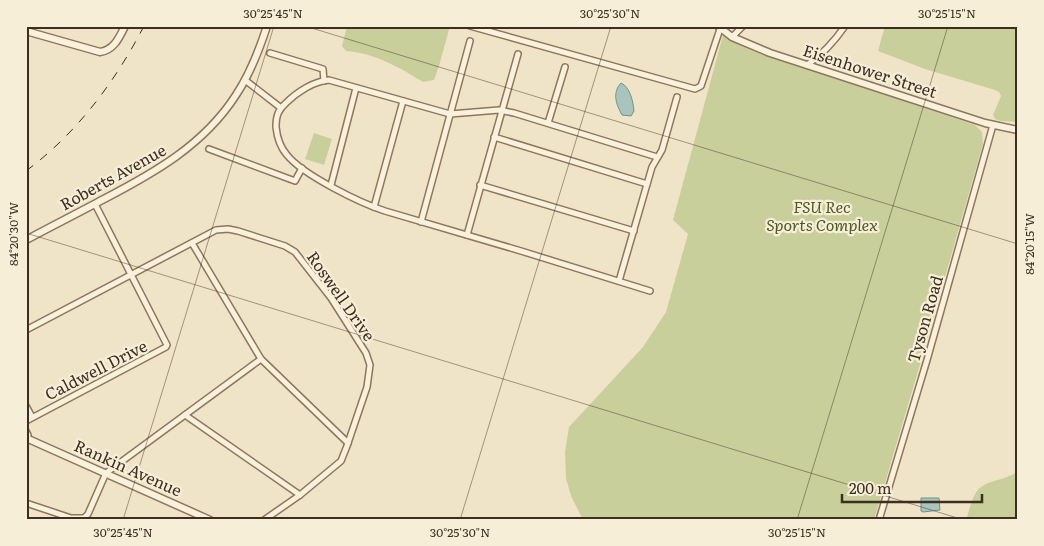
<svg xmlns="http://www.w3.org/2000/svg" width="1044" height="546" font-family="Literata,serif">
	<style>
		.green { fill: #c9cf9b }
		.water { fill: #a9c4bc; stroke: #6f938a }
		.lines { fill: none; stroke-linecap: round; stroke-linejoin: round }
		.stream { stroke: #6f938a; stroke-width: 1 }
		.minor-casing { stroke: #8d765c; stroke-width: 8 }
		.tertiary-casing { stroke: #8d765c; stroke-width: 9 }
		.minor { stroke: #faf1dc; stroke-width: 5 }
		.tertiary { stroke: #faf1dc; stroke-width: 6 }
		.rail { stroke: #3d2e20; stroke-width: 1; stroke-dasharray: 9 9; stroke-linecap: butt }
		.ticks { fill: none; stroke: #3d2e20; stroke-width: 1; stroke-opacity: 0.45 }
		.labels { text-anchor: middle; stroke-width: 4.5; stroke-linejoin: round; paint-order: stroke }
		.street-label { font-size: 16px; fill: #3d2e20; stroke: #f7eed8 }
		.park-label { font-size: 16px; font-style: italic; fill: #4d5a26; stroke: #f7eed8 }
		.neatline { fill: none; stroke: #3d2e20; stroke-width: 2 }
		.ticks-label { font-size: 12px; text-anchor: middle; fill: #3d2e20 }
	</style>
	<rect width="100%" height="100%" fill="#f0e4c8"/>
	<!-- green -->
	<g class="green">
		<path d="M347 26H450L439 66 434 80 423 82C399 67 374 53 346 51L342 46Z"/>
		<polygon points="885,26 1018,26 1018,122 1001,121 995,119 993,115 1001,96 999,92 995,90 925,69 878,51"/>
		<polygon points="723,35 752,50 975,125 982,132 983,144 921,361 874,520 583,520 571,496 566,478 565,452 569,427 643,347 666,312 688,234 673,220"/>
		<polygon points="314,133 332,139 324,165 305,159"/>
		<path d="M1018 471V520H966C970 509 972 494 981 487 989 480 1007 480 1018 471Z"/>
	</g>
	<!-- water -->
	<g class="water">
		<path d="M621 83C630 87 633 101 634 111L631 116 622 115C616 104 612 93 621 83Z"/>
		<polygon points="921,498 939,498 940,510 923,512 921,511"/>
	</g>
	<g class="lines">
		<!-- stream -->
		<polyline class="stream" points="26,66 28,64"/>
		<defs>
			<g id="minor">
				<polyline points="470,26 695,89 701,86 720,29"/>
				<polyline points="732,37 743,26"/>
				<polyline points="270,53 323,69 324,81"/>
				<path d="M807 65C823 54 834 42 845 26"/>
				<polyline points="245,80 281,108"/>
				<polyline points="548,123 565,67"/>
				<polyline points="494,137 647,184"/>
				<polyline points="209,149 295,181 302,168"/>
				<polyline points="331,185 356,88"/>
				<polyline points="480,185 634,231"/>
				<polyline points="374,207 403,101"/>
				<polyline points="421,222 470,41"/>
				<polyline points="467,235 518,54"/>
				<polyline points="192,243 261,359 348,443"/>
				<polyline points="619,281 652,167 662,150 677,97"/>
				<path d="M650 291 521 251 385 211C360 203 303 175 287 155 280 147 277 137 276 127 276 116 278 110 286 103 297 92 314 81 329 80L450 114 499 110 514 113 657 157"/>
				<polyline points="26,330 216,230 228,229 238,231 285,246 295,252 331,298 366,353 370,365 367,387 347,446 341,461 300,495 264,520"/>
				<polyline points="26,406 32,417"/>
				<polyline points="185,415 300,495"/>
				<polyline points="26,421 166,347 167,345 95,204"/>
				<polyline points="26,431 28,435"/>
				<polyline points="26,503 71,518 84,518 88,514 106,473 261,359"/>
				<polyline points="879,520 927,360 993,125"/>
			</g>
			<g id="tertiary">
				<polyline points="718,26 732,37 770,53 985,123 1018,130"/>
				<path d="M26 31 100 52C114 50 119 38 125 26"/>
				<path d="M26 240C52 226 78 213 104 199 154 173 204 145 236 95 250 74 259 51 267 26"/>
				<polyline points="26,438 210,520"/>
			</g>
		</defs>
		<!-- minor casing -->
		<use href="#minor" class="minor-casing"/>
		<!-- tertiary casing -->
		<use href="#tertiary" class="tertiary-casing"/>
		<!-- minor -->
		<use href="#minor" class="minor"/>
		<!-- tertiary -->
		<use href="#tertiary" class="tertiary"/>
		<!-- rail -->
		<path class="rail" d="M26 171C77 133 115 82 144 26"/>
	</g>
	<!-- ticks -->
	<path class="ticks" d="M305 26 1018 244M26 233 964 520M123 520 274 26M460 520 611 26M797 520 948 26"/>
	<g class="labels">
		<!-- street labels -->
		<g class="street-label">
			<text transform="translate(870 71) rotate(18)" y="6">Eisenhower Street</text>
			<text transform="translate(113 177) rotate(-29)" y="6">Roberts Avenue</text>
			<text transform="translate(341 296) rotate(55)" y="6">Roswell Drive</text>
			<text transform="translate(925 319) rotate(-74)" y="6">Tyson Road</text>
			<text transform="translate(96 370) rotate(-27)" y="6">Caldwell Drive</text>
			<text transform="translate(128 468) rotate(24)" y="6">Rankin Avenue</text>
		</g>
		<!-- park labels -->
		<g class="park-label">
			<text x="822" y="213">FSU Rec<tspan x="822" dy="18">Sports Complex</tspan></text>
		</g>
	</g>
	<!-- border -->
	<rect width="1044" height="546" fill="none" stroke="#f7eed8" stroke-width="55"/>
	<!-- scale -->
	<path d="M842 494v8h140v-8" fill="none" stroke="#3d2e20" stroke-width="2.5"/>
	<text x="849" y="494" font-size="15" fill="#3d2e20" stroke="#f7eed8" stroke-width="4" paint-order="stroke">200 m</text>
	<rect x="28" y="28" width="988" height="490" class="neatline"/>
	<g class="ticks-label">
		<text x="273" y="18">30°25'45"N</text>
		<text x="610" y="18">30°25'30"N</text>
		<text x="947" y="18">30°25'15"N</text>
		<text transform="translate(14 234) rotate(-90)" y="4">84°20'30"W</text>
		<text transform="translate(1030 244) rotate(-90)" y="4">84°20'15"W</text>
		<text x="123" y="537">30°25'45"N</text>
		<text x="460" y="537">30°25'30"N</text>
		<text x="797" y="537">30°25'15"N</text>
	</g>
</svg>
